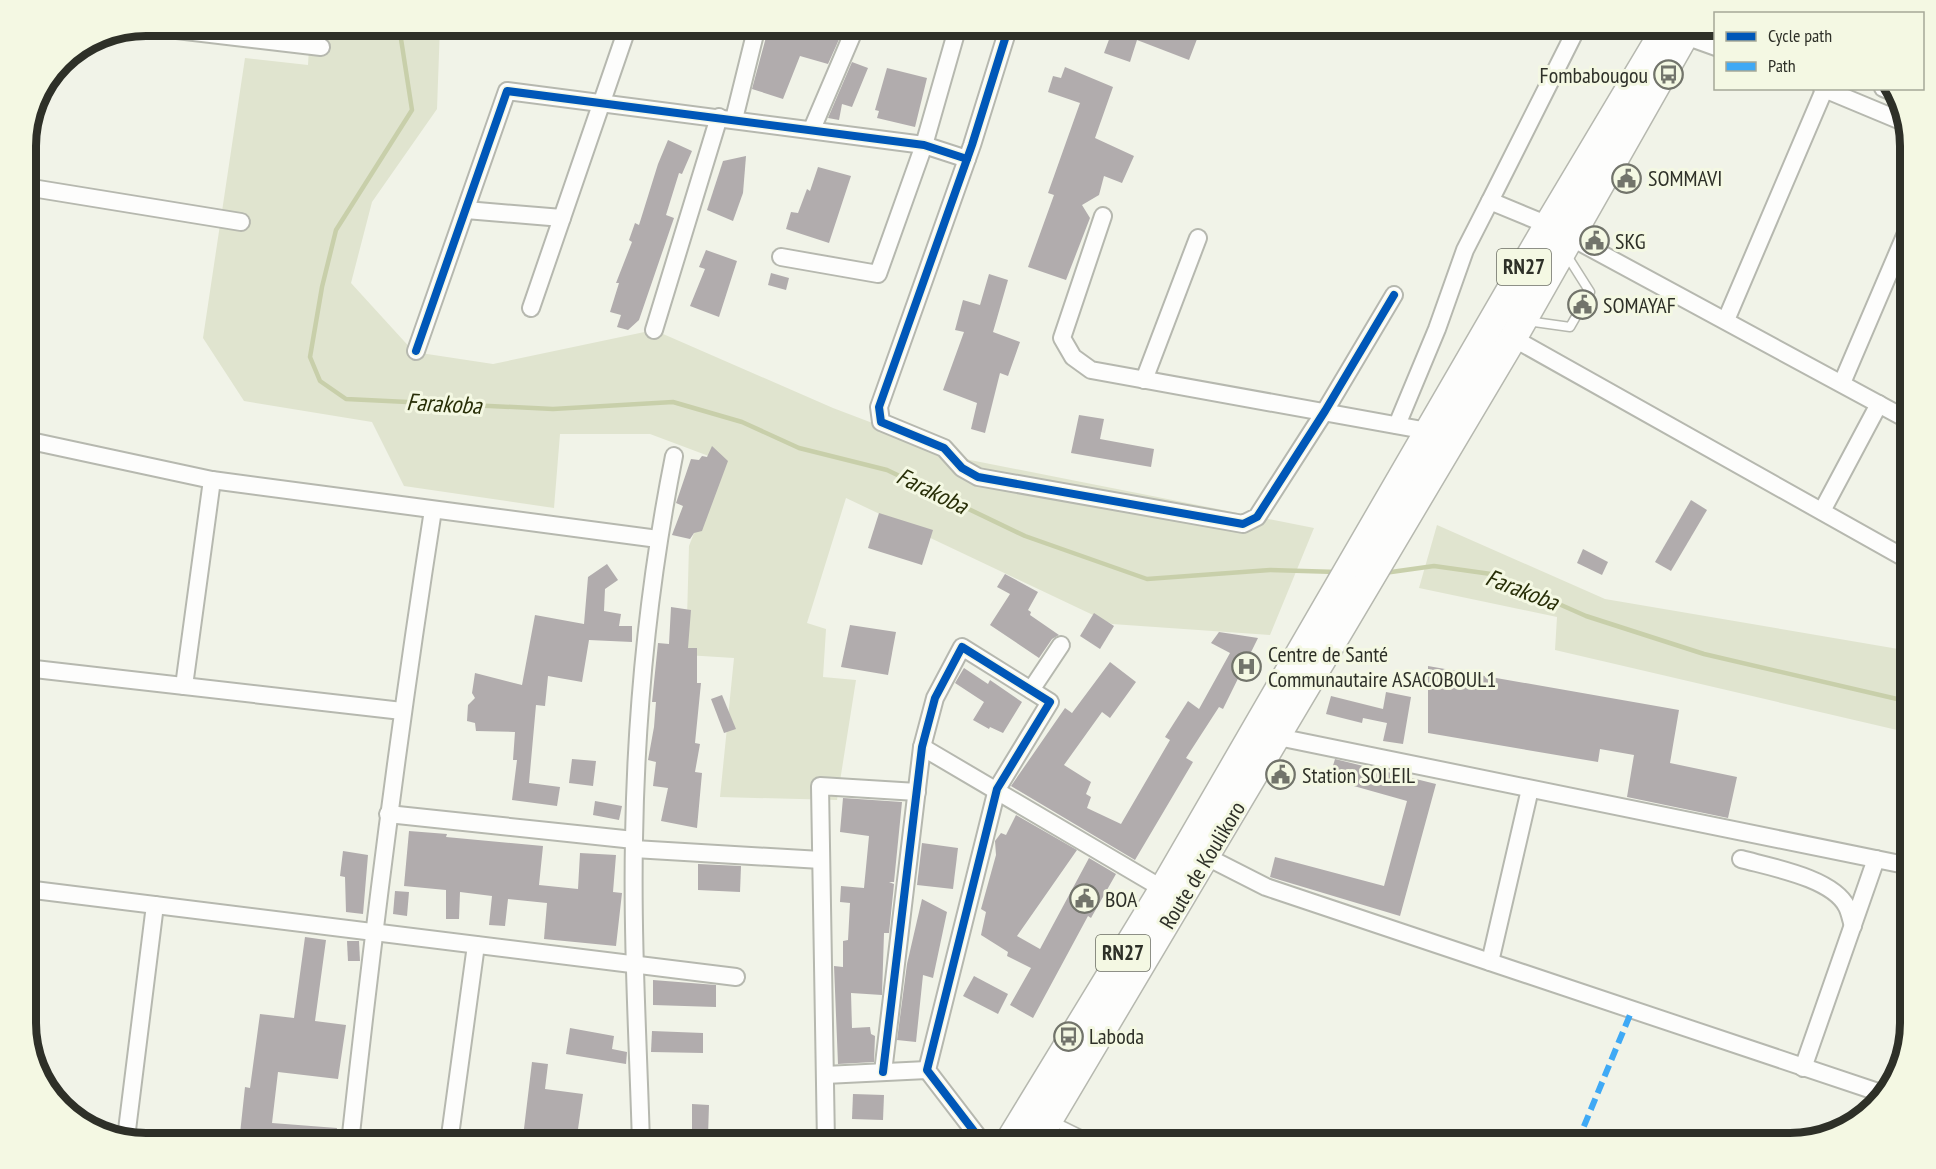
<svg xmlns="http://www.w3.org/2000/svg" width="1936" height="1169" font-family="'PT Sans Narrow',sans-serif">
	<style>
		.green { fill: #e0e4cf }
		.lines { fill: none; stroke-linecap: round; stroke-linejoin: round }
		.stream { stroke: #c8cfaa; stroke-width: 4.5 }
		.building { fill: #b1acad }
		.service-casing { stroke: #b6b8af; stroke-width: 11 }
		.minor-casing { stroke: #b6b8af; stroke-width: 20 }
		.primary-casing { stroke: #b6b8af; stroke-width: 30 }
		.service { stroke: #fdfdfc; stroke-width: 8 }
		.minor { stroke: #fdfdfc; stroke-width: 16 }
		.primary { stroke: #fdfdfc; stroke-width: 27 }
		.quiet { stroke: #3fa9f5; stroke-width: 6; stroke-dasharray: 12 6; stroke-linecap: butt }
		.cycleway-casing { stroke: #f4f8e3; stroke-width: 11 }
		.cycleway { stroke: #0057b8; stroke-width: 8 }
		.labels { text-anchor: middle; stroke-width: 6; stroke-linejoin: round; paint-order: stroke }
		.shield { fill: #f4f8e3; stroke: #696c60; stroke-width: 1.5 }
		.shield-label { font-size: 21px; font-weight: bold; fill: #2e3028 }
		.poi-label { font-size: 22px; fill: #2e3028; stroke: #f4f8e3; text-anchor: start }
		.street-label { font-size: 22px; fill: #2e3028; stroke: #f4f8e3 }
		.water-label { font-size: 24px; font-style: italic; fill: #282e07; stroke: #f4f8e3 }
		.rim { fill: none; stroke: #2e3028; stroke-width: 8 }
	</style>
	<rect width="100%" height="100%" fill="#f1f3e8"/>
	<!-- green -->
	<g class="green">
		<polygon points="307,26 440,26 437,109 372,202 351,283 414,352 493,364 654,330 833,408 970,460 1314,528 1270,635 1112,624 846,498 807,623 826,629 823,677 856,680 837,800 720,797 734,658 686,655 689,546 722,461 650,434 560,434 554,508 404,486 372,422 244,401 203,338 245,58 308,65 310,33"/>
		<polygon points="1437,525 1605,599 1910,651 1910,733 1555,650 1557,617 1419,588"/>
	</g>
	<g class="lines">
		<!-- stream -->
		<g class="stream">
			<polyline points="399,26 412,110 336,230 322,287 310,357 320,381 346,399 553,409 673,402 742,422 799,448 887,470 1025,536 1147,579 1270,570 1337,572"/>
			<polyline points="1384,573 1434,566 1491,574 1586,616 1704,654 1910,702"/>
		</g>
	</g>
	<!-- building -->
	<g class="building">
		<polygon points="769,26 845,26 828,64 800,56 783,99 752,89"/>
		<polygon points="1114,26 1202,26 1189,60 1137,40 1130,62 1104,53"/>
		<polygon points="852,62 868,68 852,107 842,104 839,120 828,118"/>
		<polygon points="1065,67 1113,87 1095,138 1134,156 1122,183 1104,176 1099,195 1082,205 1090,218 1066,280 1028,267 1054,195 1048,193 1080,103 1048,92 1053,76 1061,78"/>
		<polygon points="887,68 927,78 915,127 877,118 879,111 875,110"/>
		<polygon points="668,140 692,151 682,174 679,173 666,215 674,218 639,320 628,330 617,327 621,315 610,312 619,283 616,283 632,242 629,240 635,223 639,225 658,164"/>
		<polygon points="746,156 743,193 733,221 707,210 723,161"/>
		<polygon points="818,167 851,176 829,243 786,229 791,212 798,213 807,189 810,191"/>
		<polygon points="706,250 737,261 719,317 690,306 705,269 699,267"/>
		<polygon points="771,273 789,278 786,290 768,285"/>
		<polygon points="989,274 1008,280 993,332 1020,342 1008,376 1000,373 985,433 971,429 977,403 943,390 964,332 955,330 963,300 980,305"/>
		<polygon points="1079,415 1104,419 1100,439 1154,449 1151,467 1071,453"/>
		<polygon points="712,446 728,461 702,531 694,533 690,539 672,535 683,506 676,503 691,459 699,460 702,456 707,457"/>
		<polygon points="1691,500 1707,510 1671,571 1655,562"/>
		<polygon points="879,513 933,530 922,565 868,548"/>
		<polygon points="1583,549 1608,562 1602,575 1577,563"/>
		<polygon points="607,564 618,580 605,589 604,611 621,614 619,626 632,626 632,642 589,640 582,682 548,676 545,706 536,705 529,783 560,787 557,806 512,800 517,760 513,760 515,732 476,731 475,723 467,721 468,705 475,698 472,693 475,673 522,685 535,615 584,624 588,577"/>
		<polygon points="1005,574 1038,592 1028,610 1031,612 1030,615 1059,635 1052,639 1039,658 990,625 1010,594 997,587"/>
		<polygon points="671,607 691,610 688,648 697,648 697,683 701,683 695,743 700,744 695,772 702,773 697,828 661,821 668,788 653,786 656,762 648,760 654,727 656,702 652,702 658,643 669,644"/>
		<polygon points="1094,613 1114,626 1100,649 1080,636"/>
		<polygon points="850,625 896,632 888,675 841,667"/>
		<polygon points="1219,632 1258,638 1223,709 1219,707 1186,758 1193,762 1135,860 1011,786 1065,708 1072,713 1110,662 1136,682 1110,718 1102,712 1064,765 1091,782 1086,794 1091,797 1087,808 1121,824 1170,740 1165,737 1188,701 1199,709 1230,653 1211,643"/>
		<polygon points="1428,666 1679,710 1670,763 1737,777 1728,818 1627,797 1634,755 1600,749 1598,762 1428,733"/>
		<polygon points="964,668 988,684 990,680 1022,702 1003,733 990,727 989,729 973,720 984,702 955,683"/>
		<polygon points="1386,692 1411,697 1403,744 1383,741 1387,723 1363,718 1362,723 1326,714 1331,696 1383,709"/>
		<polygon points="722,695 736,729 724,733 711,699"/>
		<polygon points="572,759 596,761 593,786 569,783"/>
		<polygon points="1335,759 1436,784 1400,916 1270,877 1275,857 1384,886 1407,801 1329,779"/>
		<polygon points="843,798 902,802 894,882 889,882 894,884 893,894 889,933 884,933 882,995 851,993 852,1028 870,1027 871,1034 875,1036 874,1062 838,1064 834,966 843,967 843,941 848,940 850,903 840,902 841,886 864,888 869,836 840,832"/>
		<polygon points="595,801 622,806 619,820 593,815"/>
		<polygon points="1016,815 1077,850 1017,936 1040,949 1089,858 1116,874 1091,918 1088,916 1033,1018 1010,1005 1031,968 1007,956 1008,952 981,935 986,912 981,909 996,855 995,841 1001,833 1006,835"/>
		<polygon points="409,831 447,834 446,837 543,846 539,885 578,889 580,853 616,855 613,892 622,893 616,946 544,939 547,903 508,899 505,926 489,925 492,896 460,892 459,919 446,919 446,890 404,886"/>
		<polygon points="922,843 958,848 953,889 917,885"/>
		<polygon points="343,851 368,855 363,914 346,912 345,877 340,876"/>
		<polygon points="698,864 741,866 740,892 698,890"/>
		<polygon points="395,891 409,892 407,916 393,914"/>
		<polygon points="922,899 947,912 933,978 923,975 916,1042 897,1040 907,964"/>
		<polygon points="305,937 326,940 315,1021 346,1025 338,1079 278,1072 272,1123 337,1128 335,1143 239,1143 245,1087 250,1088 260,1014 294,1018"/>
		<polygon points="347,941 359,941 360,961 348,961"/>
		<polygon points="974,976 1008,994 998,1014 963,996"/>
		<polygon points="653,980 716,985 716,1007 653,1005"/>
		<polygon points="570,1028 614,1036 612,1049 627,1052 626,1064 566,1054"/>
		<polygon points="652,1031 703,1033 703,1053 651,1052"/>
		<polygon points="532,1062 548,1064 545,1089 583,1094 576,1143 523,1137"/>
		<polygon points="853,1094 884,1095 883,1120 852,1119"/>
		<polygon points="692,1104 709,1105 708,1136 692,1136"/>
	</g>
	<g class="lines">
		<defs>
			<g id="service">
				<polyline points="1527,321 1570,327 1590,292 1566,254"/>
				<polyline points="1053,1121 1098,1143"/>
				<polyline points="953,1143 966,1138 977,1138"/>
			</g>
			<g id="minor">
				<polyline points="143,26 321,47"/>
				<polyline points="1009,26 972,145 879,407 881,422 944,448 962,468 978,477 1243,524 1257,517 1325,411 1394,295"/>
				<polyline points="1578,26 1490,201 1548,225 1910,421"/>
				<polyline points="1677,33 1716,47"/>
				<polyline points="1822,88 1906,123"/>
				<polyline points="1883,88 1897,94"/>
				<polyline points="734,119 757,26"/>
				<polyline points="812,129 856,26"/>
				<polyline points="26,141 27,135"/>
				<polyline points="26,187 241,222"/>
				<polyline points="466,210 562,218"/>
				<polyline points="1103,216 1062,338 1073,357 1091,370 1428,431"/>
				<polyline points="781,257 878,274 924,145 958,26"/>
				<polyline points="531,308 628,26"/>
				<polyline points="1726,320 1825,88"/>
				<polyline points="654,330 719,117"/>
				<polyline points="1513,338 1910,561"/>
				<polyline points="416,351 507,91 924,145 967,159"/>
				<polyline points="1144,380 1198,238"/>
				<polyline points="1842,383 1910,224"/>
				<polyline points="1397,425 1437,329 1465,250 1490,201"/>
				<polyline points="26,440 212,480 658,539"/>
				<polyline points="1822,511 1879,404"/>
				<polyline points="26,668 402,711"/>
				<polyline points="184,686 212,480"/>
				<polyline points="1031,690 1061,645"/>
				<polyline points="1269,732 1278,737 1910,866"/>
				<polyline points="922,747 1163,889"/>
				<polyline points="388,814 634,840"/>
				<polyline points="634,849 821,860"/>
				<polyline points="1207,857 1266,887 1884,1094"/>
				<path d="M1741 859C1770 867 1833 878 1847 907 1850 913 1851 920 1853 926"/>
				<polyline points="26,889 736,977"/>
				<polyline points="1490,962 1530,789"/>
				<polyline points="1803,1068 1876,859"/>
				<polyline points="883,1072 922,747 935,698 962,647 1050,702 997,789 927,1070 983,1143"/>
				<polyline points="825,1075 927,1070"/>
				<polyline points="126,1138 155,905"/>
				<path d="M350 1143C373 932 400 721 433 510"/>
				<polyline points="449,1143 476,945"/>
				<path d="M641 1143C638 1042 632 940 634 839 636 711 649 581 674 456"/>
				<polyline points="826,1143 820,786 917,792"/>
			</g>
			<g id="primary">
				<polyline points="1008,1143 1163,889 1548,225 1667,26"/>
				<polyline points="1035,1143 1513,338 1690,26"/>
			</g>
		</defs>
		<!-- service casing -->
		<use href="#service" class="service-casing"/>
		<!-- minor casing -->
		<use href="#minor" class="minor-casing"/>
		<!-- primary casing -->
		<use href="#primary" class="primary-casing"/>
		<!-- service -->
		<use href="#service" class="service"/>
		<!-- minor -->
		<use href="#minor" class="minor"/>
		<!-- primary -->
		<use href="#primary" class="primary"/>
		<!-- quiet -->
		<polyline class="quiet" points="1577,1143 1632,1010"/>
		<defs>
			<g id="cycleway">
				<polyline points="1009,26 972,145 879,407 881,422 944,448 962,468 978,477 1243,524 1257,517 1325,411 1394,295"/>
				<polyline points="416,351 507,91 924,145 967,159"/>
				<polyline points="883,1072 922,747 935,698 962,647 1050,702 997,789 927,1070 983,1143"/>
			</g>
		</defs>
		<!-- cycleway casing -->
		<use href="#cycleway" class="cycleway-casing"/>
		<!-- cycleway -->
		<use href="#cycleway" class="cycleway"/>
	</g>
	<!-- icons -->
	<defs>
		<symbol id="bus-ring" viewBox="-11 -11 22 22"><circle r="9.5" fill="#f4f8e3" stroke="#72746b" stroke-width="1.5"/><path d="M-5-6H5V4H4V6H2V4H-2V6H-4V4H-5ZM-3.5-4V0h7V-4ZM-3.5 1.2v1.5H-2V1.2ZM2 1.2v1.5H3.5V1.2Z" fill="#72746b"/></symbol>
		<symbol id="civic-ring" viewBox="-11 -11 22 22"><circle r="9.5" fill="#f4f8e3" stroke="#72746b" stroke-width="1.5"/><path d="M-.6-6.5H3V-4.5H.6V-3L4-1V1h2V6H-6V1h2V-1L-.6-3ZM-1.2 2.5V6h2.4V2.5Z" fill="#72746b"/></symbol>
		<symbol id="hospital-ring" viewBox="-11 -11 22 22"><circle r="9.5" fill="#f4f8e3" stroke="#72746b" stroke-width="1.5"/><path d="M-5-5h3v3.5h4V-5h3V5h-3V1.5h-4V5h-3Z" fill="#72746b"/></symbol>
	</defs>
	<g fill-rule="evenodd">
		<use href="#bus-ring" x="1652" y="58" width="33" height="33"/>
		<use href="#civic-ring" x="1610" y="162" width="33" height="33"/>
		<use href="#civic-ring" x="1578" y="224" width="33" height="33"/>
		<use href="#civic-ring" x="1566" y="288" width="33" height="33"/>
		<use href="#hospital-ring" x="1230" y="650" width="33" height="33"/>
		<use href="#civic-ring" x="1264" y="758" width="33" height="33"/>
		<use href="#civic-ring" x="1068" y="882" width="33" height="33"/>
		<use href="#bus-ring" x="1052" y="1020" width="33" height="33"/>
	</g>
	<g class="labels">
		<!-- shield labels -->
		<g class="shield">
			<rect x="1497" y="249" width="54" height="36" rx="4.5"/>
			<rect x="1096" y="935" width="54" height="36" rx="4.5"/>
		</g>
		<g class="shield-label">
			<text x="1524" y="274">RN27</text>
			<text x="1123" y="960">RN27</text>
		</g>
		<!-- poi labels -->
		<g class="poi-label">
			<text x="1648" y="83" text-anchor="end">Fombabougou</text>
			<text x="1648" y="186">SOMMAVI</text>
			<text x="1615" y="249">SKG</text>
			<text x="1603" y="313">SOMAYAF</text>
			<text x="1268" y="662">Centre de Santé<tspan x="1268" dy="25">Communautaire ASACOBOUL1</tspan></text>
			<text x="1302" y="783">Station SOLEIL</text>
			<text x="1105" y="907">BOA</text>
			<text x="1089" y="1044">Laboda</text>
		</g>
		<!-- street labels -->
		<g class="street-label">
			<text transform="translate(1202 865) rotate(-59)" y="8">Route de Koulikoro</text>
		</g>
		<!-- water labels -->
		<g class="water-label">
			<text transform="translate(444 404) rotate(3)" y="8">Farakoba</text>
			<text transform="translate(932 491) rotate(26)" y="8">Farakoba</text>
			<text transform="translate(1522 590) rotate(21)" y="8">Farakoba</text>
		</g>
	</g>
	<!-- crop -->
	<path d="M0 0H1936V1169H0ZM146 36H1790A110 110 0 0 1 1900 146V1023A110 110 0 0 1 1790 1133H146A110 110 0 0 1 36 1023V146A110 110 0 0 1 146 36Z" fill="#f4f8e3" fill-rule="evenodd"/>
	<path class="rim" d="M146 36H1790A110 110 0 0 1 1900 146V1023A110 110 0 0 1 1790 1133H146A110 110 0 0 1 36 1023V146A110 110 0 0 1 146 36Z"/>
	<!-- legend -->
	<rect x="1714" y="12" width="210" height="78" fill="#f4f8e3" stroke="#a5a898" stroke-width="1.5"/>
	<rect x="1726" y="32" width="30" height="9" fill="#0057b8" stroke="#a5a898" stroke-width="1.5"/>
	<text x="1768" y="42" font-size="18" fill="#2e3028">Cycle path</text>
	<rect x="1726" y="62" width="30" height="9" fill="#3fa9f5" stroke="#a5a898" stroke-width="1.5"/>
	<text x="1768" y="72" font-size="18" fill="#2e3028">Path</text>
</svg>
